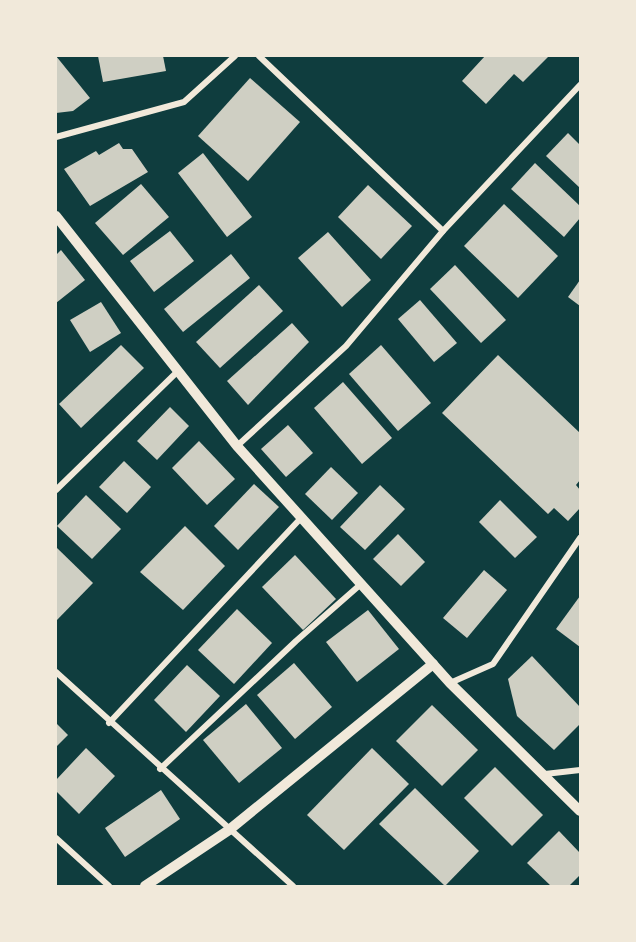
<svg xmlns="http://www.w3.org/2000/svg" width="636" height="942" font-family="Montserrat,sans-serif">
	<style>
		.building { fill: #cfcfc3 }
		.lines { fill: none; stroke-linecap: round; stroke-linejoin: round }
		.minor { stroke: #f1e9da; stroke-width: 6 }
		.tertiary { stroke: #f1e9da; stroke-width: 10 }
	</style>
	<rect width="100%" height="100%" fill="#0f3d3e"/>
	<!-- building -->
	<g class="building">
		<polygon points="56,56 90,98 73,111 56,113"/>
		<polygon points="98,56 163,56 166,71 103,82"/>
		<polygon points="485,56 549,56 523,82 514,74 486,104 462,81"/>
		<polygon points="250,78 300,122 248,181 198,136"/>
		<polygon points="568,133 580,145 580,188 546,156"/>
		<polygon points="119,143 123,149 132,149 148,172 90,206 64,169 96,151 99,155"/>
		<polygon points="203,153 252,217 227,237 178,173"/>
		<polygon points="535,163 580,206 580,218 564,237 511,189"/>
		<polygon points="141,184 169,217 123,255 95,223"/>
		<polygon points="368,185 412,226 381,259 338,217"/>
		<polygon points="504,204 558,256 518,298 464,246"/>
		<polygon points="170,231 194,261 154,292 130,261"/>
		<polygon points="328,232 371,280 342,307 298,258"/>
		<polygon points="61,250 85,280 56,303 56,255"/>
		<polygon points="231,254 250,278 183,332 164,309"/>
		<polygon points="455,265 506,320 481,343 430,289"/>
		<polygon points="580,280 580,306 568,297"/>
		<polygon points="259,285 283,311 220,368 196,342"/>
		<polygon points="420,300 457,343 434,362 398,319"/>
		<polygon points="101,302 121,333 90,352 70,320"/>
		<polygon points="292,323 309,342 248,405 227,381"/>
		<polygon points="121,345 144,368 81,428 59,404"/>
		<polygon points="381,345 431,403 398,431 349,374"/>
		<polygon points="498,355 580,433 580,480 576,485 580,490 580,508 568,521 554,508 548,514 442,413"/>
		<polygon points="343,382 392,438 362,464 314,408"/>
		<polygon points="170,407 189,426 157,460 137,441"/>
		<polygon points="288,425 313,453 286,477 261,449"/>
		<polygon points="199,441 235,479 207,505 172,468"/>
		<polygon points="124,461 151,487 127,513 99,487"/>
		<polygon points="331,467 358,493 332,520 305,494"/>
		<polygon points="254,484 279,507 238,550 214,526"/>
		<polygon points="380,485 405,509 365,550 340,527"/>
		<polygon points="86,495 121,529 92,559 57,526"/>
		<polygon points="500,500 537,537 515,558 479,522"/>
		<polygon points="185,526 225,566 183,610 140,572"/>
		<polygon points="398,534 425,562 401,586 373,559"/>
		<polygon points="56,547 93,583 56,621"/>
		<polygon points="295,555 336,599 303,630 262,587"/>
		<polygon points="484,570 507,590 467,638 443,618"/>
		<polygon points="580,596 580,647 556,629"/>
		<polygon points="237,609 272,643 234,684 198,650"/>
		<polygon points="368,610 399,649 357,682 326,642"/>
		<polygon points="532,656 580,707 580,724 554,750 517,716 508,679"/>
		<polygon points="294,663 332,707 295,739 257,695"/>
		<polygon points="187,665 220,696 186,732 154,700"/>
		<polygon points="246,704 282,748 239,783 203,740"/>
		<polygon points="432,705 478,750 442,786 396,741"/>
		<polygon points="56,723 68,735 56,747"/>
		<polygon points="86,748 115,776 79,814 56,791 56,780"/>
		<polygon points="372,748 409,784 344,850 307,815"/>
		<polygon points="495,767 543,815 512,846 464,798"/>
		<polygon points="415,788 479,851 445,886 379,824"/>
		<polygon points="161,790 180,819 125,857 105,828"/>
		<polygon points="559,831 580,853 580,875 569,886 551,886 527,863"/>
	</g>
	<g class="lines">
		<!-- minor -->
		<g class="minor">
			<polyline points="259,56 443,231"/>
			<polyline points="56,137 184,102 235,56"/>
			<polyline points="237,446 346,346 443,231 580,85"/>
			<polyline points="56,490 178,371"/>
			<polyline points="56,672 293,886"/>
			<polyline points="450,683 493,664 580,538"/>
			<polyline points="109,723 301,518"/>
			<polyline points="160,769 296,641 361,584"/>
			<polyline points="545,774 580,770"/>
			<polyline points="56,838 109,886"/>
		</g>
		<!-- tertiary -->
		<g class="tertiary">
			<polyline points="56,216 237,446 450,683 580,811"/>
			<polyline points="145,886 229,830 433,664"/>
		</g>
	</g>
	<!-- border -->
	<rect width="636" height="942" fill="none" stroke="#f1e9da" stroke-width="114"/>
</svg>
